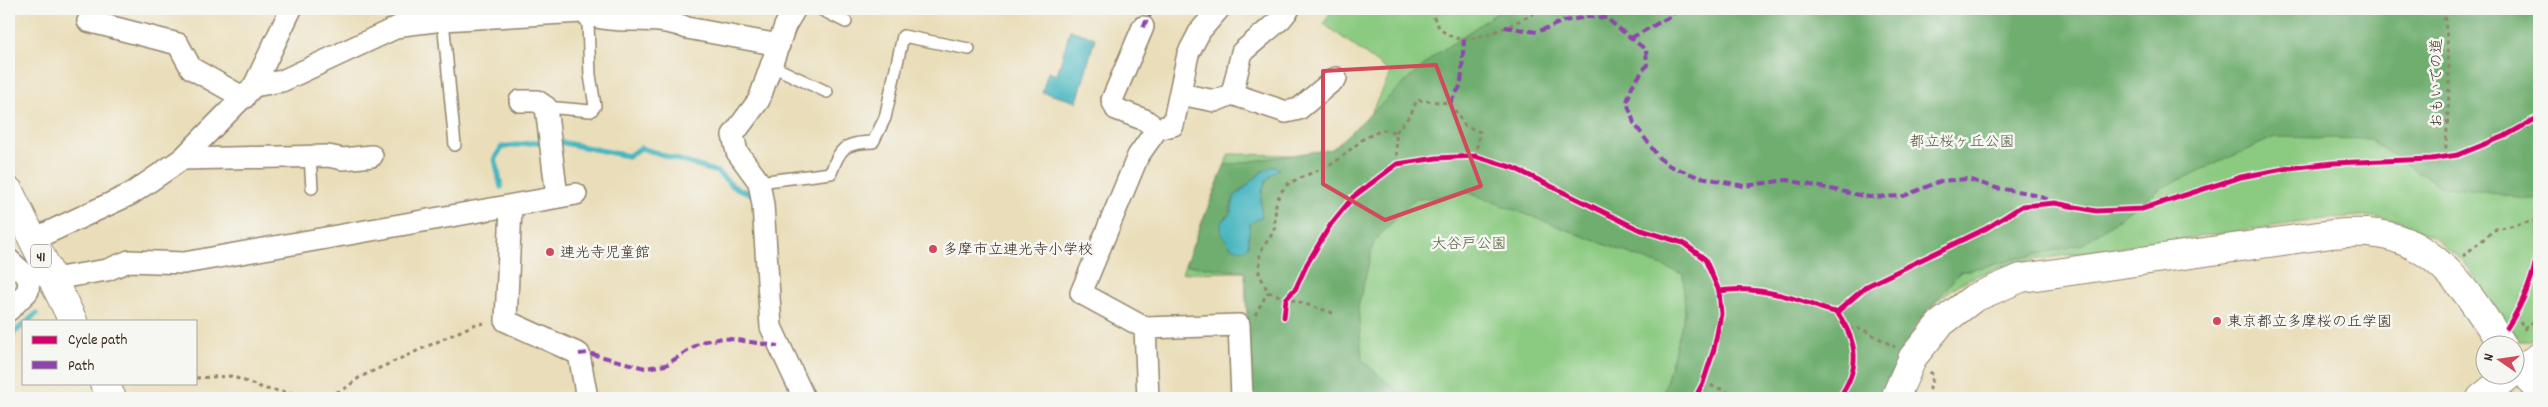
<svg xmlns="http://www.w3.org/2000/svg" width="2548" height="407" font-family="Dekko,'Klee One',sans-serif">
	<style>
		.green { fill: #8bca81; stroke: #637a50 }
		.forest { fill: #70ae6f; stroke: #566c46; fill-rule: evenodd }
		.water { fill: #47b6c0; stroke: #41706f }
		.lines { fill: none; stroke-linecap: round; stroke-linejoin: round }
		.stream { stroke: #47b6c0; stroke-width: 5.5 }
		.lane-casing { stroke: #92846c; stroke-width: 14 }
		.street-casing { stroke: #92846c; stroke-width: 24 }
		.secondary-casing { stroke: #92846c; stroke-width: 30 }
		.primary-casing { stroke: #92846c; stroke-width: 30 }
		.path { stroke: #92846c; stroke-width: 3; stroke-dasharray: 4 4; stroke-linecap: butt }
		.lane { stroke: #fff; stroke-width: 11 }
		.street { stroke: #fff; stroke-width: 21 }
		.secondary { stroke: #fff; stroke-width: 28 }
		.primary { stroke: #fff; stroke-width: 28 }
		.quiet { stroke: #8e44ad; stroke-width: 4; stroke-dasharray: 8 4; stroke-linecap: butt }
		.cycleway-casing { stroke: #f6f6f2; stroke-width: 8 }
		.cycleway { stroke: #d6006c; stroke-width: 5 }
		.marked { fill: none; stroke: #d1495b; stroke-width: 4; stroke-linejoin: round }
		.poi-dot { fill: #d1495b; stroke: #f6f6f2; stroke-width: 2 }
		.labels { text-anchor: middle; stroke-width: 5; stroke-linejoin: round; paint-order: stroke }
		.shield { fill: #f6f6f2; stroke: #73675e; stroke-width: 1 }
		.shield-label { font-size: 14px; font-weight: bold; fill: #3b2a1e }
		.street-label { font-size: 15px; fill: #3b2a1e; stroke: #f6f6f2 }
		.park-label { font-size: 15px; fill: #535a3c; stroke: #f6f6f2 }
		.poi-label { font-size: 15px; fill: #3b2a1e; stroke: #f6f6f2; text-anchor: start }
	</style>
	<rect width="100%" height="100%" fill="#f6f6f2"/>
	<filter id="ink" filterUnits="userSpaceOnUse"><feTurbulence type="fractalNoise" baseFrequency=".02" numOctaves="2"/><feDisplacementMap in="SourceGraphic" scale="10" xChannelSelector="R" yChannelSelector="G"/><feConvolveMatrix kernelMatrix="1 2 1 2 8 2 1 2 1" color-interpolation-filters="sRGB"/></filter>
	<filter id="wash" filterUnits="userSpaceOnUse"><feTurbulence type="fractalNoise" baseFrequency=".0096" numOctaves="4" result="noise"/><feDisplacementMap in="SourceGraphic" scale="20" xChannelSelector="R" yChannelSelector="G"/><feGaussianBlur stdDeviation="1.12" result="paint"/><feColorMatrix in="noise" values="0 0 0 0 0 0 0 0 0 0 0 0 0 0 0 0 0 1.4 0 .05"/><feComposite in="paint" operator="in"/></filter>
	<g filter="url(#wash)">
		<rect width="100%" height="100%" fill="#eadeba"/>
		<!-- green -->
		<path class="green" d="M1332 9H2539V336L2530 341H2519L2465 263 2434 238 2400 221 2364 216 2332 218 2025 261C2003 267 1980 272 1960 284 1917 310 1897 354 1875 398H1251L1245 272 1182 273 1229 154 1298 155 1332 149 1361 132 1391 73 1324 24Z"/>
		<!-- forest -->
		<path class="forest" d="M1503 9H2539V200L2440 186 2369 139 2275 137 2163 187 2083 244 1960 272 1919 321 1879 398H1662L1685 313 1683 274 1467 192 1414 200 1374 241 1358 307 1362 360 1398 392 1425 398H1251L1245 272 1185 265 1225 165 1332 149 1435 55ZM1262 170 1271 174C1261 189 1259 199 1262 216L1250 224 1248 246 1221 223C1232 212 1228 210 1234 198 1237 192 1256 179 1262 170Z"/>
		<!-- water -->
		<g class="water">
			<polygon points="1070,30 1095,38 1077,102 1042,92 1048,72 1057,75"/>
			<path d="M1275 166 1279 169C1261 179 1259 197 1262 216L1250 224 1248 246 1243 250 1231 247 1221 233V223L1231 213 1234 197C1246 188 1262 168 1275 166Z"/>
		</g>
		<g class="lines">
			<!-- stream -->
			<g class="stream">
				<polyline points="555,141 628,156 641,148 717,172 734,187 752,194"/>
				<polyline points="501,187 495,158 502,147 546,141"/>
				<polyline points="28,321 36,314"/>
				<polyline points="9,337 24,324"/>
			</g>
		</g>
	</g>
	<g filter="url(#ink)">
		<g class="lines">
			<defs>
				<g id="lane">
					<polyline points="820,9 846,22"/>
					<polyline points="443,20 455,145"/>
					<polyline points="772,66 827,92"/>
					<polyline points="546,107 591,111 595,106 590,75 588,24 582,13"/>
					<polyline points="310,157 312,188"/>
					<path d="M759 182 831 173C840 147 845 143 873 142L885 118 903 36 969 49"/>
				</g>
				<g id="street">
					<polyline points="95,9 88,21 178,44 191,68 244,98"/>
					<polyline points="795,9 785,26 759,100 733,135 737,152 759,182 763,205 771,327 804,398"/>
					<path d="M582 12C615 27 654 13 687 28L779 45"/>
					<polyline points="1143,27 1112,100 1116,109 1145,120 1157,129"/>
					<polyline points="254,86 282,81 402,25 443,20 582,12 588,9"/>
					<polyline points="1180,94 1215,101 1232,94 1286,112 1299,109 1336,78"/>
					<polyline points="1232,94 1242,52 1281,19 1289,9"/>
					<polyline points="520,101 537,101 546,107 557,197"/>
					<polyline points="182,159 328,156 343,159 372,156"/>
					<polyline points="511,207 506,321 579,354 587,398"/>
					<polyline points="32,240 131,194 182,159 254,86 291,9"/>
					<polyline points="9,260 29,278 28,291 9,310"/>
					<polyline points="53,279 107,270 129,261 184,263 576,194"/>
					<polyline points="1145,328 1239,325 1242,398"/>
					<polyline points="2519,369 2539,398"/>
					<polyline points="1148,398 1145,328 1081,293 1138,156 1157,129 1173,125 1188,54 1200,31 1219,9"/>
				</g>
				<g id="secondary">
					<polyline points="2516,371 2539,357"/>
					<path d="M1895 398 1913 357 1940 324 1974 298 2021 278 2332 234C2344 233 2355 232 2367 233 2435 236 2468 294 2502 344"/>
					<polyline points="2481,398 2511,374"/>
				</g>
				<g id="primary">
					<polyline points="9,191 73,321"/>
					<polyline points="104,383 112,398"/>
				</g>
			</defs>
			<!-- lane casing -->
			<use href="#lane" class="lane-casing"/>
			<!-- street casing -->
			<use href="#street" class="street-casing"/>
			<!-- secondary casing -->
			<use href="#secondary" class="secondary-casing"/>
			<!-- primary casing -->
			<use href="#primary" class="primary-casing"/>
			<!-- path -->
			<g class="path">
				<path d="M1431 9C1445 64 1501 29 1533 14L1534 9"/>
				<path d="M2443 9C2452 59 2449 107 2445 157"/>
				<polyline points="2527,125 2539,130"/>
				<polyline points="1397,164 1396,132 1411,114 1417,100 1450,103 1465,126 1480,132 1475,156"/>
				<polyline points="2463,256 2496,229 2539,220"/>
				<path d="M1719 291C1749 286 1779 293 1807 303 1818 306 1825 311 1837 312L1867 286 1987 228 2022 206 2055 203 2096 211 2142 209 2241 177 2289 168 2333 163 2431 159 2458 155 2505 136 2539 117"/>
				<path d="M1837 312C1858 343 1861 367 1839 398"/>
				<polyline points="1333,313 1268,292 1259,273 1260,252 1274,231 1276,204 1280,193 1289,183 1334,163 1363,139 1382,130 1396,132"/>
				<polyline points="1255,315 1268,292"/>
				<polyline points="2516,315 2524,329 2539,319"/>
				<polyline points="1284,317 1286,299 1296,288 1307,264 1331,224 1353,197 1397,164 1437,158 1475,156 1514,168 1638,229 1683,243 1705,259 1719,291 1721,314 1714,349 1703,383 1695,398"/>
				<polyline points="2513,319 2533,273 2539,241"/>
				<polyline points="1849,329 1862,329 1895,347"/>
				<polyline points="196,378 231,376 266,389 321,397 343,390 360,377 476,324 488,323"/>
				<polyline points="1703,383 1721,389 1738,398"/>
				<polyline points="1289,397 1319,396 1326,398"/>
				<polyline points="1928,398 1933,375 1929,371"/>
			</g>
			<!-- lane -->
			<use href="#lane" class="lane"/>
			<!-- street -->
			<use href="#street" class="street"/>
			<!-- secondary -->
			<use href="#secondary" class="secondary"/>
			<!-- primary -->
			<use href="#primary" class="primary"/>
			<!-- quiet -->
			<g class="quiet">
				<polyline points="1143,27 1153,9"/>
				<polyline points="1505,27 1537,32 1564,21 1587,17 1606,18 1646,50 1647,65 1632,86 1627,102 1634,123 1659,158 1670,166 1696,176 1744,186 1787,180 1869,197 1904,196 1941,181 1968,179 1996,188 2029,193 2052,201"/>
				<polyline points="1631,38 1671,16 1677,9"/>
				<polyline points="1450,103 1461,85 1464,40"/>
				<polyline points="579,354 588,353 645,368 666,365 701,342 723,338 778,346"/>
			</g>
			<defs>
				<g id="cycleway">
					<path d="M1719 291C1749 286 1779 293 1807 303 1818 306 1825 311 1837 312L1867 286 1987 228 2022 206 2055 203 2096 211 2142 209 2241 177 2289 168 2333 163 2431 159 2458 155 2505 136 2539 117"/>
					<path d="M1837 312C1858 343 1861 367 1839 398"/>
					<polyline points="1284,317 1286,299 1296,288 1307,264 1331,224 1353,197 1397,164 1437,158 1475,156 1514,168 1638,229 1683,243 1705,259 1719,291 1721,314 1714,349 1703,383 1695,398"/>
					<path d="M2507 328C2524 302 2536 271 2539 241"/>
				</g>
			</defs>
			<!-- cycleway casing -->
			<use href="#cycleway" class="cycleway-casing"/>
			<!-- cycleway -->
			<use href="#cycleway" class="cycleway"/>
		</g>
	</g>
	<!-- marked area -->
	<path class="marked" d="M1436 65 1481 186 1385 220 1323 184V71Z"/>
	<!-- markers -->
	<g class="poi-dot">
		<circle cx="933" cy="249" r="5"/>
		<circle cx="550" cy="252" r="5"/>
		<circle cx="2217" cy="321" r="5"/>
	</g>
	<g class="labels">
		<!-- shield labels -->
		<rect class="shield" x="31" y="244.5" width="20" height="23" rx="4"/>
		<g class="shield-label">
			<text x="41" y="261">41</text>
		</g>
		<!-- street labels -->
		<g class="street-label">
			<text transform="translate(2436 83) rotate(-90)" y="5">おもいでの道</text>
		</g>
		<!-- park labels -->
		<g class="park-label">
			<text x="1962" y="146">都立桜ヶ丘公園</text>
			<text x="1469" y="248">大谷戸公園</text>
		</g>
		<!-- poi labels -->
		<g class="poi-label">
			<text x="943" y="254">多摩市立連光寺小学校</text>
			<text x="560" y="257">連光寺児童館</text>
			<text x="2227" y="326">東京都立多摩桜の丘学園</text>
		</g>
	</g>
	<!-- margin -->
	<rect width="2548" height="407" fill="none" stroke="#f6f6f2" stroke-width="30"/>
	<!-- legend -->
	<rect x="22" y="320" width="175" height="65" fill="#f6f6f2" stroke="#aba49d"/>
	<rect x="32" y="336" width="25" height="8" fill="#d6006c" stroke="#aba49d"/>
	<text x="68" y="344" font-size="15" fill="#3b2a1e">Cycle path</text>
	<rect x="32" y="361" width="25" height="8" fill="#8e44ad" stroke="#aba49d"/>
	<text x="68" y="370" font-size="15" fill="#3b2a1e">Path</text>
	<!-- north arrow -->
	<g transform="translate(2500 360) rotate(283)"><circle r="24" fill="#f6f6f2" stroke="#aba49d"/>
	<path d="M0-4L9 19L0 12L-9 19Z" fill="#d1495b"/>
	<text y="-8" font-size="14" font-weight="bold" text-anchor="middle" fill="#3b2a1e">N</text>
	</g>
</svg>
